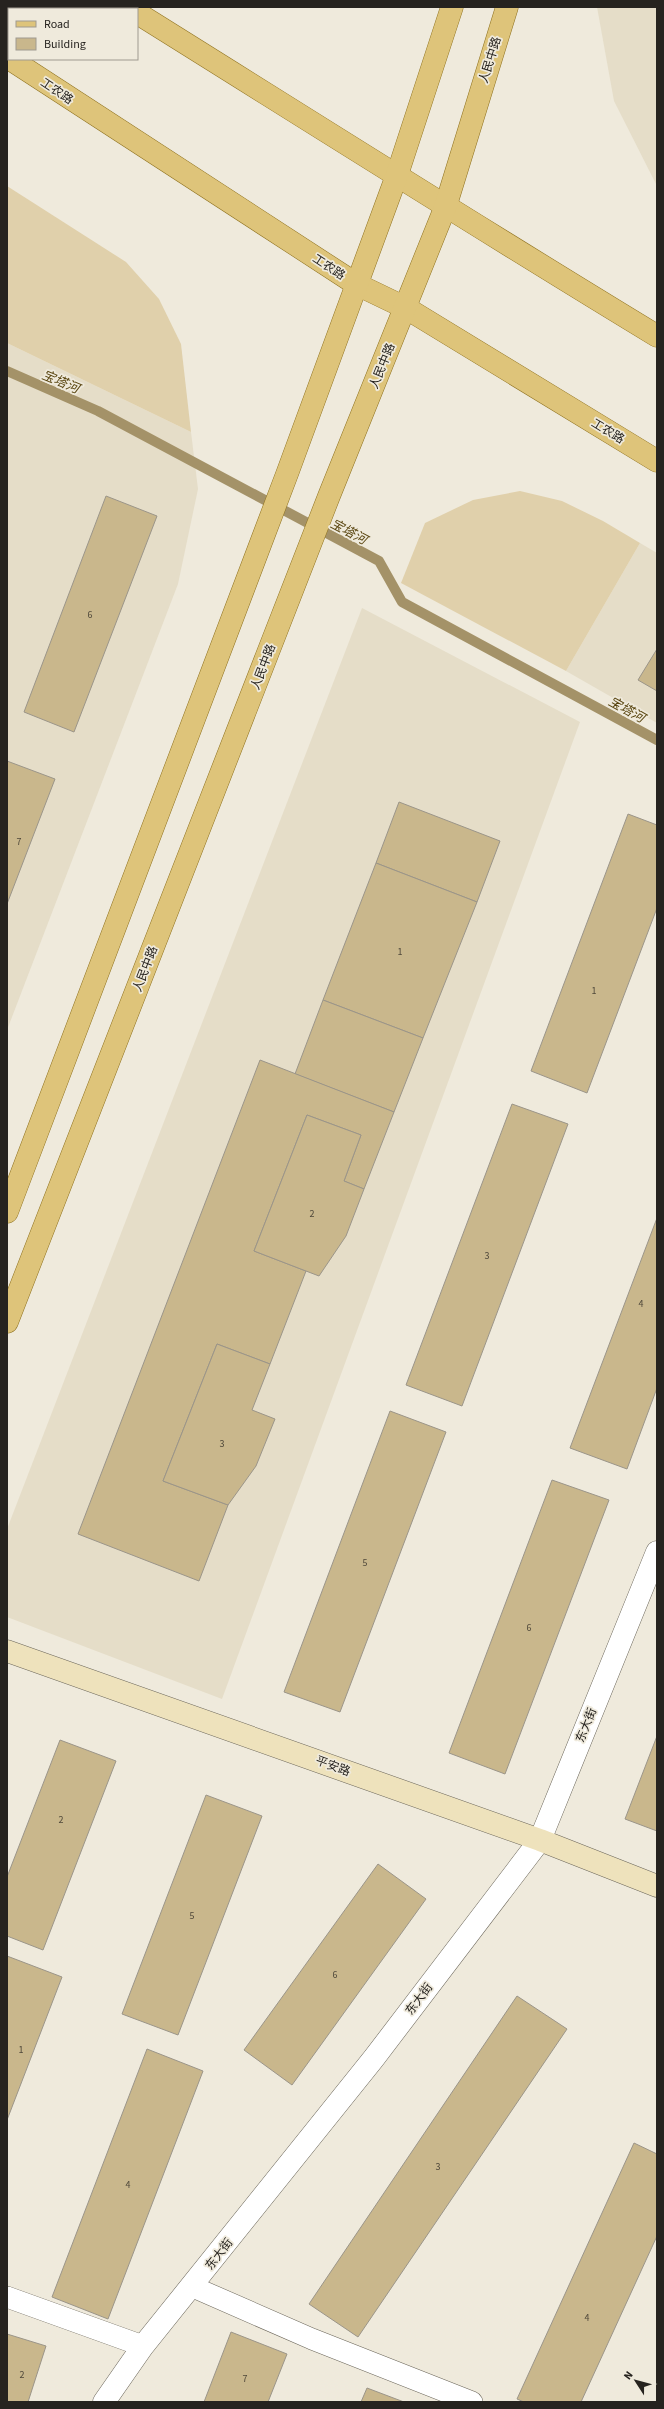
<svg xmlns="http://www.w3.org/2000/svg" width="664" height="2409" font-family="'Source Sans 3','Noto Sans SC',sans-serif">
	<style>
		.built { fill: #e5ddc8 }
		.grass { fill: #e0d0ab }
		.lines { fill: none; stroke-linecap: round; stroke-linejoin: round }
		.stream { stroke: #a49268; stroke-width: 10 }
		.building { fill: #c9b78c; stroke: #9b9589 }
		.lane-casing { stroke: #6b665a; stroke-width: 22 }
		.street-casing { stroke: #6b665a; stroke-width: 23 }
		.secondary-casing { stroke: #6b665a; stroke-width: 23 }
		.primary-casing { stroke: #8f7220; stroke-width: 23 }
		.lane { stroke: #fff; stroke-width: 21 }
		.street { stroke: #fff; stroke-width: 22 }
		.secondary { stroke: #eee2bc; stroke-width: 22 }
		.primary { stroke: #dec47a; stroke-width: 22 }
		.labels { text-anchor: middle; stroke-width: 3.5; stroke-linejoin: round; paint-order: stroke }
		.number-label { font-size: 10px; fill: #4f483a }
		.street-label { font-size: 12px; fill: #26231f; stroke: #efeadc }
		.water-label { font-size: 13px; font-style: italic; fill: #5a4611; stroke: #efeadc }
	</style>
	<rect width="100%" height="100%" fill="#efeadc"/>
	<!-- built -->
	<g class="built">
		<polygon points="597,7 657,7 657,186 614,101"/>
		<polygon points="7,343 191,432 198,489 178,584 7,1030"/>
		<polygon points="640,543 657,553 657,723 566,671"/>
		<polygon points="362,608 580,722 222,1699 7,1617 7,1529"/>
	</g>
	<!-- grass -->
	<g class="grass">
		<polygon points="7,186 126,262 159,299 181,344 191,432 7,343"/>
		<polygon points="520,491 562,501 603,521 640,543 566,671 401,583 425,523 473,500"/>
	</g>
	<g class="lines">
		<!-- stream -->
		<polyline class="stream" points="7,371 98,411 379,561 402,602 657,740"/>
	</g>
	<!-- building -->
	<g class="building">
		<polygon points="106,496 157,516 74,732 24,712"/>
		<polygon points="657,649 657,691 638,680"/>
		<polygon points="7,761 55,779 7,904"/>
		<polygon points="399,802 500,841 477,902 376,863"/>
		<polygon points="628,814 657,825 657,908 587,1093 531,1071"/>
		<polygon points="376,863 477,902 423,1038 323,1000"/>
		<polygon points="323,1000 423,1038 394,1112 295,1074"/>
		<polygon points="260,1060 394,1112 364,1189 344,1181 361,1135 307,1115 254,1251 306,1271 270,1364 217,1344 163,1481 228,1505 199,1581 78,1534"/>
		<polygon points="512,1104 568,1124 462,1406 406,1385"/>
		<polygon points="307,1115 361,1135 344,1181 364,1189 346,1236 319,1276 254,1251"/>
		<polygon points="657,1218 657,1388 627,1469 570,1448"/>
		<polygon points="217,1344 270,1364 252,1410 275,1419 256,1466 228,1505 163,1481"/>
		<polygon points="390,1411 446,1432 340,1712 284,1692"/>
		<polygon points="552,1480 609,1500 505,1774 449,1753"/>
		<polygon points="657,1736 657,1831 625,1819"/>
		<polygon points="60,1740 116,1761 43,1950 7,1936 7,1877"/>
		<polygon points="206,1795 262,1816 178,2035 122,2014"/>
		<polygon points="378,1864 426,1899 292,2085 244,2050"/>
		<polygon points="7,1956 62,1977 7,2120"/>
		<polygon points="517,1996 567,2029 358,2337 309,2304"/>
		<polygon points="147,2049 203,2071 108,2319 52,2297"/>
		<polygon points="634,2143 657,2154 657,2236 581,2402 524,2402 517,2399"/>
		<polygon points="231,2332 287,2354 268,2402 204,2402"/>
		<polygon points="7,2334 46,2346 28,2402 7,2402"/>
		<polygon points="367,2388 404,2402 361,2402"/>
	</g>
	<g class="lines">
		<defs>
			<g id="lane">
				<polyline points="193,2287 312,2339 472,2402"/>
				<polyline points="7,2297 143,2346"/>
			</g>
			<polyline id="street" points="104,2402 143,2346 374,2058 540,1840 657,1552"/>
			<polyline id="secondary" points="7,1651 540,1840 657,1886"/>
			<g id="primary">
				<path d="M137 13C310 121 482 230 657 336"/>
				<polyline points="10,59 356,284 406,308 657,461"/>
				<polyline points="7,1212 287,474 397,175 452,7"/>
				<polyline points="7,1322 329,496 445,208 507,7"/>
			</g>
		</defs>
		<!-- lane casing -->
		<use href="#lane" class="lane-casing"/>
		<!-- street casing -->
		<use href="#street" class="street-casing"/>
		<!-- secondary casing -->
		<use href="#secondary" class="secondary-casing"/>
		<!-- primary casing -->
		<use href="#primary" class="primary-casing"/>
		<!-- lane -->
		<use href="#lane" class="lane"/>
		<!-- street -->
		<use href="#street" class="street"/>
		<!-- secondary -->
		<use href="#secondary" class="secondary"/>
		<!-- primary -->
		<use href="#primary" class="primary"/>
	</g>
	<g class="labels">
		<!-- number labels -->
		<g class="number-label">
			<text x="90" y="618">6</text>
			<text x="19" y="845">7</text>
			<text x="400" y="955">1</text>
			<text x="594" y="994">1</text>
			<text x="312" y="1217">2</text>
			<text x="487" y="1259">3</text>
			<text x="641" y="1307">4</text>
			<text x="222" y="1447">3</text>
			<text x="365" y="1566">5</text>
			<text x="529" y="1631">6</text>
			<text x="61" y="1823">2</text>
			<text x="192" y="1919">5</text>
			<text x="335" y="1978">6</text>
			<text x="21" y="2053">1</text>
			<text x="438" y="2170">3</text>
			<text x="128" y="2188">4</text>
			<text x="587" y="2321">4</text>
			<text x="22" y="2378">2</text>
			<text x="245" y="2382">7</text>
		</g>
		<!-- street labels -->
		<g class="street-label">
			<text transform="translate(490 60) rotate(-73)" y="4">人民中路</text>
			<text transform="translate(57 91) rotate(34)" y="4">工农路</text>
			<text transform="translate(329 267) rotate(33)" y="4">工农路</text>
			<text transform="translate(382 366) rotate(-68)" y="4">人民中路</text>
			<text transform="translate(608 431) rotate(31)" y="4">工农路</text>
			<text transform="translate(263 667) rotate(-69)" y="4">人民中路</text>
			<text transform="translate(145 969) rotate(-69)" y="4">人民中路</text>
			<text transform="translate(586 1725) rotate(-68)" y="4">东大街</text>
			<text transform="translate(333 1766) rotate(20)" y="4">平安路</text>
			<text transform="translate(419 1999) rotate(-53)" y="4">东大街</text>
			<text transform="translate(219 2254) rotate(-52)" y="4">东大街</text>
		</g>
		<!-- water labels -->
		<g class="water-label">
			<text transform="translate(61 381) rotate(23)" y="5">宝塔河</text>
			<text transform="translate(349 531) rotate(28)" y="5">宝塔河</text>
			<text transform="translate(627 709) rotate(29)" y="5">宝塔河</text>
		</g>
	</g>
	<!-- border -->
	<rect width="664" height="2409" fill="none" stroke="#26231f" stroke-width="16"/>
	<!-- legend -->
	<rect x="8" y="8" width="130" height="52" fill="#efeadc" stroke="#9f9a90"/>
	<rect x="16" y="21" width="20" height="6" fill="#dec47a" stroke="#9f9a90"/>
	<text x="44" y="28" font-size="12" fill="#26231f">Road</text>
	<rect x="16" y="38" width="20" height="12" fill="#c9b78c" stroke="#9f9a90"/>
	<text x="44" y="48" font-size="12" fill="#26231f">Building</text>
	<!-- north arrow -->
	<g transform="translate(636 2381) rotate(306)" stroke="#efeadc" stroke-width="3" paint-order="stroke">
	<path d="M0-3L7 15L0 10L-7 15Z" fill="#26231f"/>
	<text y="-6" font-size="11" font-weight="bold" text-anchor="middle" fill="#26231f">N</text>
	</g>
</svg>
